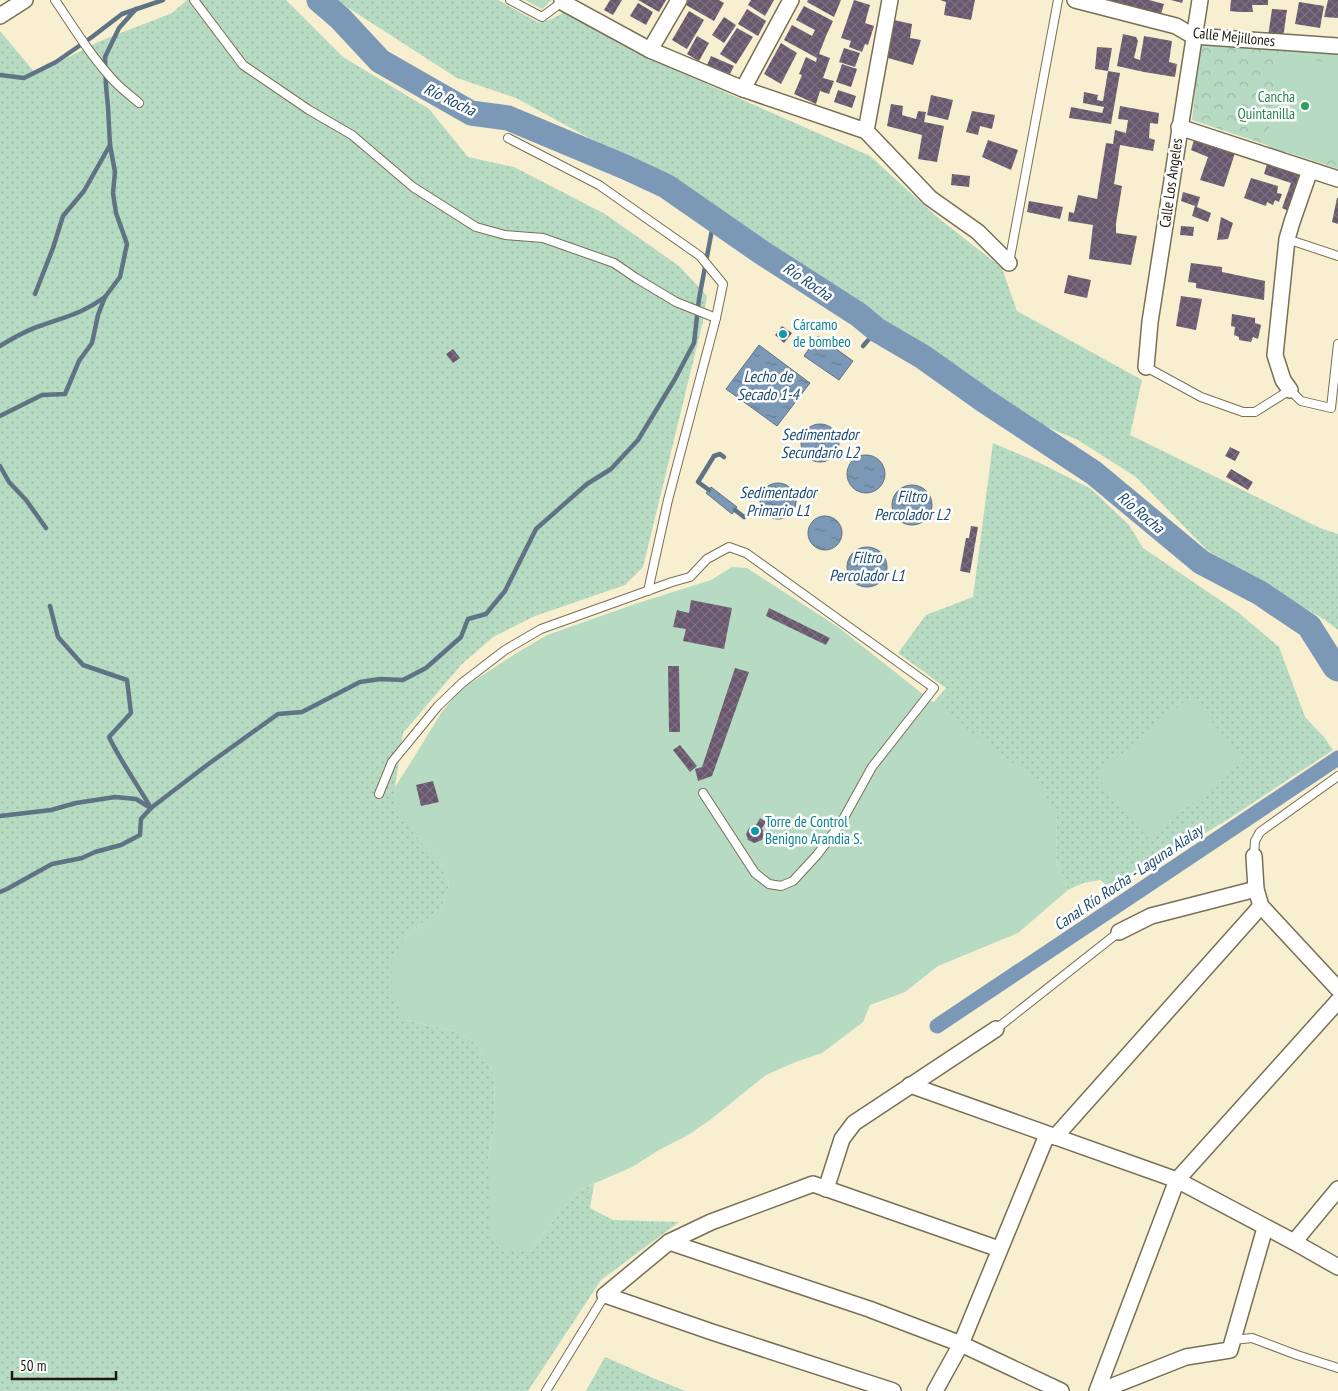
<svg xmlns="http://www.w3.org/2000/svg" width="1338" height="1391" font-family="'PT Sans Narrow',sans-serif">
	<style>
		.grass { fill: url(#grass-dots) }
		.park { fill: url(#park-crowns) }
		.pitch { fill: #b6dbc2 }
		.water { fill: url(#water-ripples); stroke: #5f7384 }
		.lines { fill: none; stroke-linecap: round; stroke-linejoin: round }
		.stream { stroke: #5f7384; stroke-width: 4.5 }
		.canal { stroke: #7b99b6; stroke-width: 15 }
		.river { stroke: #7b99b6; stroke-width: 25 }
		.building { fill: url(#building-cross-hatch) }
		.service-casing { stroke: #787055; stroke-width: 10 }
		.minor-casing { stroke: #787055; stroke-width: 18 }
		.service { stroke: #fff; stroke-width: 8 }
		.minor { stroke: #fff; stroke-width: 15 }
		.leisure-dot { fill: #2e9e5b; stroke: #fff; stroke-width: 2 }
		.culture-dot { fill: #0f9aa8; stroke: #fff; stroke-width: 2 }
		.labels { text-anchor: middle; stroke-width: 5; stroke-linejoin: round; paint-order: stroke }
		.street-label { font-size: 15px; fill: #1e1a10; stroke: #fff }
		.leisure-label { font-size: 15px; fill: #27864d; stroke: #fff; text-anchor: end }
		.culture-label { font-size: 15px; fill: #0d838f; stroke: #fff; text-anchor: start }
		.water-label { font-size: 16px; font-style: italic; fill: #1b4a72; stroke: #fff }
	</style>
	<defs>
		<pattern id="grass-dots" width="8" height="8" patternUnits="userSpaceOnUse" patternTransform="scale(1.25)"><rect width="8" height="8" fill="#b6dbc2"/><path d="M2 2h.1M6 6h.1" fill="none" stroke="#9cbba6" stroke-width="1.8" stroke-linecap="round"/></pattern>
		<pattern id="park-crowns" width="20" height="18" patternUnits="userSpaceOnUse" patternTransform="scale(1.25)"><rect width="20" height="18" fill="#b6dbc2"/><path d="M2 6a3 3 0 1 1 6 0M12 15a3 3 0 1 1 6 0" fill="none" stroke="#9cbba6"/></pattern>
		<pattern id="water-ripples" width="26" height="14" patternUnits="userSpaceOnUse" patternTransform="scale(1.25)"><rect width="26" height="14" fill="#7b99b6"/><path d="M2 4q2-2 4 0t4 0M15 11q2-2 4 0t4 0" fill="none" stroke="#647c93"/></pattern>
		<pattern id="building-cross-hatch" width="8" height="8" patternUnits="userSpaceOnUse" patternTransform="scale(1.25)"><rect width="8" height="8" fill="#68576d"/><path d="M0 0l8 8M0 8l8-8" fill="none" stroke="#7d7080"/></pattern>
	</defs>
	<rect width="100%" height="100%" fill="#f7efd0"/>
	<!-- grass -->
	<g class="grass">
		<polygon points="187,0 286,0 343,57 429,109 468,157 514,167 605,214 679,266 707,296 703,321 643,567 625,585 535,616 493,637 461,665 403,733 395,787 414,834 440,861 449,885 442,906 404,939 405,1020 454,1031 471,1040 479,1049 494,1075 495,1123 488,1161 531,1249 577,1191 594,1184 590,1208 613,1220 679,1222 601,1280 528,1391 0,1391 0,31 36,74 98,42 172,13"/>
		<polygon points="338,0 498,0 539,23 552,19 564,12 634,52 870,156 937,217 1002,268 1017,311 1142,380 1130,435 1320,528 1338,534 1338,630 1325,620 1207,550 1136,477 1078,440 1030,420 985,389 966,385 936,357 853,307 684,190 516,98 457,78 350,9"/>
		<polygon points="993,443 1042,464 1091,489 1129,525 1143,548 1239,613 1279,647 1305,717 1324,737 1333,750 1230,818 1113,889 1100,880 1083,883 1068,890 1056,861 1057,818 933,703 946,688 898,653 926,615 973,597"/>
		<polygon points="605,1357 653,1378 685,1391 586,1391"/>
	</g>
	<!-- park -->
	<polygon class="park" points="1200,42 1338,54 1338,169 1192,120"/>
	<!-- pitch -->
	<g class="pitch">
		<polygon points="525,0 552,0 542,9"/>
		<polygon points="1276,57 1338,63 1338,157 1267,150"/>
		<polygon points="732,567 747,568 838,627 967,729 1024,771 1044,791 1057,818 1056,861 1068,890 1018,933 938,966 905,992 870,1005 863,1022 822,1053 793,1063 766,1075 710,1120 688,1135 659,1150 632,1167 577,1191 531,1249 508,1252 491,1240 488,1161 495,1123 494,1075 479,1049 471,1040 454,1031 405,1020 392,995 392,961 404,939 442,906 449,885 440,861 414,834 397,811 395,787 413,759 441,713 460,690 515,654 547,635 635,604 711,580"/>
		<polygon points="1191,696 1244,761 1149,839 1096,775"/>
	</g>
	<!-- water -->
	<g class="water">
		<polygon points="818,336 853,361 839,380 804,356"/>
		<polygon points="759,345 810,383 777,426 726,389"/>
		<circle cx="820" cy="443" r="19"/>
		<circle cx="866" cy="474" r="19"/>
		<circle cx="778" cy="501" r="18"/>
		<circle cx="912" cy="505" r="20"/>
		<polygon points="711,487 737,507 732,514 706,493"/>
		<circle cx="825" cy="533" r="17"/>
		<circle cx="867" cy="567" r="20"/>
	</g>
	<g class="lines">
		<!-- stream -->
		<g class="stream">
			<polyline points="0,75 24,78 56,62 92,37 122,14 163,0"/>
			<polyline points="35,294 53,248 63,216 84,191 110,145"/>
			<path d="M0 346C13 338 29 329 43 325 68 316 83 313 105 297"/>
			<polyline points="863,346 877,330"/>
			<polyline points="0,416 42,395 65,394 79,361 92,343 98,315 105,297 120,277 127,244 116,213 113,193 115,172 110,145 108,107 106,86 105,57 119,28 136,9"/>
			<polyline points="0,466 9,482 26,500 46,528"/>
			<polyline points="709,490 698,482 714,456 720,454 724,457"/>
			<polyline points="735,510 744,517"/>
			<path d="M50 606 58 637 83 665 127 680 131 713 109 737C121 762 137 784 151 808"/>
			<polyline points="0,816 51,810 76,803 115,797 136,799 149,807"/>
			<polyline points="0,892 7,889 52,864 82,858 95,852 121,845 140,835 141,819 151,808 207,765 278,714 302,712 360,682 380,679 403,680 426,668 461,637 468,619 486,614 505,591 536,529 587,484 611,469 638,440 675,379 694,343 699,299 714,219"/>
		</g>
		<!-- canal -->
		<polyline class="canal" points="937,1026 1338,758"/>
		<!-- river -->
		<polyline class="river" points="319,0 340,18 380,61 471,113 508,118 625,167 666,186 761,252 859,315 877,330 923,357 985,401 1094,473 1201,562 1260,593 1309,626 1335,667 1338,669"/>
	</g>
	<!-- building -->
	<g class="building">
		<polygon points="610,0 622,0 613,15 604,10"/>
		<polygon points="638,0 666,0 659,12"/>
		<polygon points="688,0 719,0 724,3 714,21 686,5"/>
		<polygon points="751,0 774,0 765,16 748,5"/>
		<polygon points="808,0 841,0 834,17 807,2"/>
		<polygon points="854,0 870,5 865,23 874,26 868,45 865,44 862,52 849,47 851,41 841,38"/>
		<polygon points="940,0 975,0 971,20 944,15 946,2"/>
		<polygon points="1108,0 1149,0 1164,4 1161,14 1108,1"/>
		<polygon points="1171,0 1183,0 1182,3"/>
		<polygon points="1231,0 1268,0 1268,5 1252,5 1253,12 1239,12 1230,11"/>
		<polygon points="1328,0 1338,0 1338,18 1324,17"/>
		<polygon points="1299,2 1324,6 1320,28 1295,24"/>
		<polygon points="638,3 653,12 646,25 630,16"/>
		<polygon points="804,6 833,21 826,36 819,54 830,58 823,78 834,81 829,94 820,91 816,104 794,94 802,75 799,74 806,57 816,62 817,58 784,40 792,25 812,36 815,30 796,20"/>
		<polygon points="747,9 766,21 758,36 738,24"/>
		<polygon points="1272,9 1287,10 1283,38 1268,37"/>
		<polygon points="689,11 704,20 687,49 672,40"/>
		<polygon points="724,17 736,25 724,43 712,35"/>
		<polygon points="894,20 912,24 910,38 921,40 913,65 888,58"/>
		<polygon points="737,28 753,37 736,64 720,54"/>
		<polygon points="1123,34 1136,37 1138,41 1134,58 1140,60 1144,36 1172,41 1169,62 1177,64 1175,77 1144,72 1117,66"/>
		<polygon points="697,36 709,43 699,61 687,54"/>
		<polygon points="781,43 797,53 781,84 764,74"/>
		<polygon points="1097,47 1112,48 1108,71 1095,69"/>
		<polygon points="844,48 860,53 855,67 839,62"/>
		<polygon points="711,56 734,66 730,74 707,65"/>
		<polygon points="842,64 857,69 851,87 836,82"/>
		<polygon points="1108,71 1120,73 1111,124 1069,118 1071,107 1102,113 1104,107 1083,103 1084,92 1098,95 1097,100 1103,101"/>
		<polygon points="838,90 856,96 852,108 834,102"/>
		<polygon points="931,95 953,100 948,120 927,115"/>
		<polygon points="891,104 903,106 902,115 916,119 918,111 926,112 924,122 944,126 937,162 918,159 922,135 887,126"/>
		<polygon points="1120,106 1159,113 1158,124 1150,123 1149,138 1155,140 1153,151 1120,145 1114,184 1122,186 1116,223 1116,233 1137,236 1131,265 1089,259 1093,225 1068,221 1069,212 1074,213 1078,195 1097,199 1106,143 1113,144 1115,130 1126,133 1128,120 1118,119"/>
		<polygon points="972,111 995,115 992,129 980,126 978,135 966,132"/>
		<polygon points="988,140 1018,150 1011,170 982,157"/>
		<polygon points="1194,140 1235,153 1224,187 1200,180 1208,157 1191,150"/>
		<polygon points="1267,164 1304,177 1291,212 1282,208 1291,183 1264,174"/>
		<polygon points="952,174 970,176 969,187 951,185"/>
		<polygon points="1251,178 1278,186 1277,193 1282,194 1279,202 1275,200 1273,205 1267,202 1266,206 1244,198"/>
		<polygon points="1183,192 1200,197 1197,207 1211,213 1208,222 1192,216 1195,206 1181,201"/>
		<polygon points="1337,198 1338,198 1338,224 1332,222"/>
		<polygon points="1029,201 1063,207 1060,219 1027,212"/>
		<polygon points="1221,217 1233,223 1228,239 1217,240"/>
		<polygon points="1181,226 1194,227 1193,236 1180,235"/>
		<polygon points="1191,263 1222,267 1222,272 1265,281 1264,300 1196,288 1196,283 1188,282"/>
		<polygon points="1068,275 1091,280 1087,298 1064,293"/>
		<polygon points="1181,296 1202,299 1196,330 1176,326"/>
		<polygon points="1232,314 1255,318 1255,323 1261,325 1258,339 1253,337 1251,342 1239,340 1239,337 1234,335 1235,327 1231,326"/>
		<polygon points="782,326 792,333 784,343 775,335"/>
		<polygon points="453,349 460,358 453,363 446,354"/>
		<polygon points="1230,447 1240,452 1235,461 1225,456"/>
		<polygon points="1231,469 1253,482 1248,490 1226,477"/>
		<polygon points="971,526 978,527 970,573 960,571 966,538 969,538"/>
		<polygon points="691,600 732,608 724,649 683,641 686,629 673,627 677,610 689,613"/>
		<polygon points="769,608 830,638 826,645 766,616"/>
		<polygon points="668,666 679,666 680,732 669,732"/>
		<polygon points="735,668 749,672 712,776 698,781 695,769 702,767"/>
		<polygon points="680,745 697,766 690,772 673,750"/>
		<polygon points="433,781 439,802 421,806 416,785"/>
		<polygon points="760,818 766,822 762,828 764,834 762,840 754,843 748,840 746,834 749,828 756,825"/>
	</g>
	<g class="lines">
		<defs>
			<g id="service">
				<path d="M55 0C74 28 92 58 116 83 123 90 132 97 139 103"/>
				<polyline points="194,0 243,65 309,110 352,135 413,187 476,227 505,235 543,238 614,263 636,278 676,302 716,318"/>
				<polyline points="510,0 542,17 562,2"/>
				<polyline points="508,138 599,185 700,256 723,284 716,318 668,500 648,591"/>
				<polyline points="1287,239 1338,256"/>
				<polyline points="1009,263 1058,0"/>
				<polyline points="1146,367 1201,397 1243,412 1255,412 1290,390 1301,401 1331,408 1338,344"/>
				<polyline points="379,794 392,762 438,706 462,683 505,650 541,629 672,582 690,577 707,559 729,547 746,553 934,688 872,767 841,823 817,855 793,881 781,886 769,884 755,873 703,793"/>
				<polyline points="1254,856 1255,841 1260,832 1338,776"/>
				<polyline points="996,1029 1119,932"/>
				<polyline points="1233,1340 1252,1338 1297,1355 1338,1368"/>
				<polyline points="546,1391 605,1295"/>
			</g>
			<g id="minor">
				<polyline points="564,0 562,2 650,50 743,89 866,131 930,198 978,232 1009,263"/>
				<polyline points="1075,0 1176,26 1193,36 1338,46"/>
				<polyline points="0,16 25,0"/>
				<polyline points="650,50 679,0"/>
				<polyline points="743,89 791,0"/>
				<polyline points="1179,127 1338,179"/>
				<polyline points="866,131 890,0"/>
				<polyline points="1146,367 1150,322 1200,0"/>
				<polyline points="1290,390 1283,380 1275,355 1287,239 1292,222 1310,170"/>
				<polyline points="1254,856 1256,889 1261,906 1338,989"/>
				<polyline points="1119,932 1151,916 1256,889"/>
				<polyline points="910,1085 1177,1180 1294,1242 1338,1267"/>
				<polyline points="1055,1137 1261,906"/>
				<polyline points="826,1189 842,1139 854,1123 996,1029"/>
				<polyline points="669,1242 869,1309 961,1344 1061,1391"/>
				<polyline points="1294,1242 1338,1189"/>
				<polyline points="605,1295 669,1242 711,1222 813,1184 999,1249"/>
				<polyline points="605,1295 712,1332 893,1391"/>
				<polyline points="935,1391 961,1344 1047,1135"/>
				<polyline points="1097,1391 1177,1180 1338,1001"/>
				<polyline points="1100,1391 1186,1357 1230,1350 1265,1228"/>
			</g>
		</defs>
		<!-- service casing -->
		<use href="#service" class="service-casing"/>
		<!-- minor casing -->
		<use href="#minor" class="minor-casing"/>
		<!-- service -->
		<use href="#service" class="service"/>
		<!-- minor -->
		<use href="#minor" class="minor"/>
	</g>
	<!-- markers -->
	<circle class="leisure-dot" cx="1305" cy="106" r="5"/>
	<g class="culture-dot">
		<circle cx="783" cy="334" r="5"/>
		<circle cx="755" cy="831" r="5"/>
	</g>
	<g class="labels">
		<!-- street labels -->
		<g class="street-label">
			<text transform="translate(1234 37) rotate(6)" y="5">Calle Mejillones</text>
			<text transform="translate(1171 183) rotate(-82)" y="5">Calle Los Angeles</text>
		</g>
		<!-- leisure labels -->
		<g class="leisure-label">
			<text x="1295" y="102">Cancha<tspan x="1295" dy="17">Quintanilla</tspan></text>
		</g>
		<!-- culture labels -->
		<g class="culture-label">
			<text x="793" y="330">Cárcamo<tspan x="793" dy="17">de bombeo</tspan></text>
			<text x="765" y="827">Torre de Control<tspan x="765" dy="17">Benigno Arandia S.</tspan></text>
		</g>
		<!-- water labels -->
		<g class="water-label">
			<text transform="translate(450 99) rotate(26)" y="6">Río Rocha</text>
			<text transform="translate(808 281) rotate(34)" y="6">Río Rocha</text>
			<text x="768" y="382">Lecho de<tspan x="768" dy="18">Secado 1-4</tspan></text>
			<text x="820" y="440">Sedimentador<tspan x="820" dy="18">Secundario L2</tspan></text>
			<text x="778" y="498">Sedimentador<tspan x="778" dy="18">Primario L1</tspan></text>
			<text x="912" y="502">Filtro<tspan x="912" dy="18">Percolador L2</tspan></text>
			<text transform="translate(1141 512) rotate(40)" y="6">Río Rocha</text>
			<text x="867" y="563">Filtro<tspan x="867" dy="18">Percolador L1</tspan></text>
			<text transform="translate(1128 877) rotate(-34)" y="6">Canal Río Rocha - Laguna Alalay</text>
		</g>
	</g>
	<!-- scale -->
	<path d="M12 1371v8h104v-8" fill="none" stroke="#1e1a10" stroke-width="2.5"/>
	<text x="20" y="1371" font-size="15" fill="#1e1a10" stroke="#ffffff" stroke-width="4" paint-order="stroke">50 m</text>
</svg>
